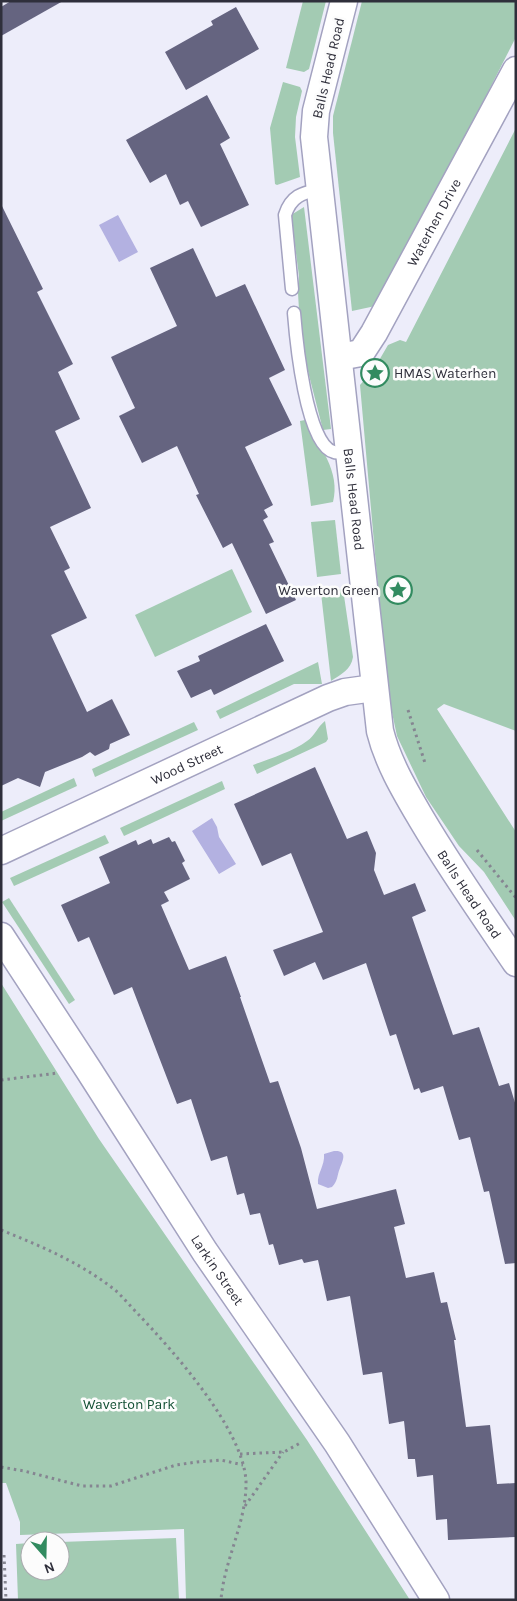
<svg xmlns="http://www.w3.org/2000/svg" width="517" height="1601" font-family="Karla,sans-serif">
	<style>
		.green { fill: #a3cbb3 }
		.water { fill: #b3b1e1 }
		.building { fill: #656480 }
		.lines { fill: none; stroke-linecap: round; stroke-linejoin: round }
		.service-casing { stroke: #a3a2c0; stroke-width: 15 }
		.minor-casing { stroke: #a3a2c0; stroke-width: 29 }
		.path { stroke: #858591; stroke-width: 3; stroke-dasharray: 2.5 4; stroke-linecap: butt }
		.service { stroke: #fff; stroke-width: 12 }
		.minor { stroke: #fff; stroke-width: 26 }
		.labels { text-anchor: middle; stroke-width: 5; stroke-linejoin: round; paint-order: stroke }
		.street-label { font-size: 14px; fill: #2f2f3b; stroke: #fcfcfc }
		.poi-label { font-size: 14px; fill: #2f2f3b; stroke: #fcfcfc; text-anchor: start }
		.park-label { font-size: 14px; fill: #124f33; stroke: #fcfcfc }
	</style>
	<rect width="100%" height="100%" fill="#ededfa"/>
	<!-- green -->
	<g class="green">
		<polygon points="303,1 326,1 309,69 304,72 286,68"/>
		<polygon points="362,1 516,1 516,37 380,305 352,311 333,133 333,116"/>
		<polygon points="283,82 300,87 302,91 296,117 295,137 300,177 277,185 275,184 270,128"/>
		<polygon points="516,128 516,731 444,704 437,709 516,832 516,921 484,872 459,846 426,797 397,736 387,689 360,385 374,369 388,345 400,340 406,342"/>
		<polygon points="304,207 331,429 323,430 301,344 298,293 299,276 291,215"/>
		<path d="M305 420C319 445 341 472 333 502L311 506 300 421Z"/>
		<polygon points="335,520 341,574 317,577 311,522"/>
		<polygon points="232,569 252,612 155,657 135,615"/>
		<path d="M343 589 353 657C351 670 341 674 331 681L321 593Z"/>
		<polygon points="318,662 322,684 294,684 220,719 216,711"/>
		<path d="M325 721 328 739 326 742 257 774 253 765C269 759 294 751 307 741 315 736 317 727 325 721Z"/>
		<polygon points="194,722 198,730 95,777 92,769"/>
		<polygon points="74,778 77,786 1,821 1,812"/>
		<polygon points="222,781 225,789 124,836 120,828"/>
		<polygon points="105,835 109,843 14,886 10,878"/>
		<polygon points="9,898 75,1000 69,1004 2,902"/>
		<polygon points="1,983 99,1139 307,1440 410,1600 186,1600 184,1529 20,1535 20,1522 6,1483 1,1483"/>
		<polygon points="176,1538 179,1600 18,1600 16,1544 30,1543 30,1571 60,1571 60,1542"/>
	</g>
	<!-- water -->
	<g class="water">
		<polygon points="118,215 138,252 119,262 99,225"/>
		<polygon points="212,818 217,827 219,837 236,864 219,874 192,831"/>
		<path d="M334 1151C348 1150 343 1160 340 1168 337 1175 338 1181 332 1187L328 1188 318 1184C317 1173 325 1166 324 1154Z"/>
	</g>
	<!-- building -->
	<g class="building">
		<polygon points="11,1 63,1 1,36 1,7"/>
		<polygon points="236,7 259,49 186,90 165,52 213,25 211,21"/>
		<polygon points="207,95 230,138 220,144 249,205 201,227 188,201 180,205 166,174 150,183 126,140"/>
		<polygon points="1,204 43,289 37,292 73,364 58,372 80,419 55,431 91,508 50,527 70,568 64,571 87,618 51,635 87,712 112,699 130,735 110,744 109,749 95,756 90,752 82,757 45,772 40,787 18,778 1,786"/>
		<polygon points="193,248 216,297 245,284 285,370 269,378 292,425 245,447 273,505 264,510 268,517 263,520 274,542 269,544 296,600 266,614 232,543 223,548 196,495 199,494 177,446 142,463 119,416 135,408 111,357 177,326 150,268"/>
		<polygon points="266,624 284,661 214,695 211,689 191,698 177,671 200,661 198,656"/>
		<polygon points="315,767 347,839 367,831 376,853 374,870 384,895 415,883 426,911 412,917 453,1035 479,1027 499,1086 509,1083 516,1106 516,1263 505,1264 489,1191 484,1192 470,1137 459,1140 443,1086 421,1093 419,1088 414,1090 396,1034 390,1036 366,963 323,980 315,962 284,976 273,950 323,932 291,853 262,866 234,804"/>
		<polygon points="169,837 172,842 175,841 185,861 182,863 190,879 164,892 169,901 161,905 189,970 226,956 241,997 240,997 270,1083 278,1081 301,1148 317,1209 396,1189 405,1224 394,1227 406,1278 434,1272 441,1303 447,1302 456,1340 454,1340 466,1427 490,1425 497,1484 516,1483 516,1537 448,1540 447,1519 436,1520 433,1475 417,1477 415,1459 408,1459 404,1421 389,1424 382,1372 363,1375 350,1296 327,1301 318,1260 304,1263 302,1259 279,1265 273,1244 269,1245 260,1213 250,1215 244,1193 237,1195 227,1156 211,1161 191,1099 177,1104 132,987 114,995 89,937 78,942 61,905 110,883 99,857 136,840 138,845 151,839 153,844"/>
	</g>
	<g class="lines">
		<defs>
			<g id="service">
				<path d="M292 289 285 215C291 196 302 193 320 189"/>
				<path d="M294 313C296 338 306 446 334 452 338 454 345 451 349 451"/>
			</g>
			<g id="minor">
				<path id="s1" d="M344 1 316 111 314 137 380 731C388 763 405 791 422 820 451 869 484 916 516 963"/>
				<path id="s2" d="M339 357 361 353 374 333 516 70"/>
				<path id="s3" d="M1 851 328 698 345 692 374 688"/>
				<path id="s4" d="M1 936 88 1069 205 1252 337 1443 436 1600"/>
			</g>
		</defs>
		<!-- service casing -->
		<use href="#service" class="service-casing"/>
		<!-- minor casing -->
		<use href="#minor" class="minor-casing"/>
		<!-- path -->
		<g class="path">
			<polyline points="408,710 425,763"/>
			<polyline points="477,850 516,898"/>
			<polyline points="1,1080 58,1073"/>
			<path d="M1 1230C41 1246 81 1263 115 1290 123 1297 131 1307 139 1315 174 1352 243 1429 246 1481 247 1522 224 1560 221 1600"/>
			<polyline points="240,1454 284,1452 302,1442"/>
			<polyline points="1,1467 24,1471 82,1486 111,1486 176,1465 197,1462 221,1460 243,1465"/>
			<polyline points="245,1506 283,1452"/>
			<polyline points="4,1555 6,1600"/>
		</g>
		<!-- service -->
		<use href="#service" class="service"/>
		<!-- minor -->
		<use href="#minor" class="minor"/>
	</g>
	<!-- icons -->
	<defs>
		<symbol id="sight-ring" viewBox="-11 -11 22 22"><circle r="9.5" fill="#fcfcfc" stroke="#328b60" stroke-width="1.5"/><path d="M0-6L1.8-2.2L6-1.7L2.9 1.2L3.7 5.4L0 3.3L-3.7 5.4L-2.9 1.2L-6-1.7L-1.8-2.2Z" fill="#328b60"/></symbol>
	</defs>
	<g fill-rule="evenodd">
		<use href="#sight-ring" x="359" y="357" width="32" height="32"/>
		<use href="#sight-ring" x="382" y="574" width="32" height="32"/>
	</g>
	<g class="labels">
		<!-- street labels -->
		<g class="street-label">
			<text transform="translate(328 68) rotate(-77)" y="5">Balls Head Road</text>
			<text dy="5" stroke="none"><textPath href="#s2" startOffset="172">Waterhen Drive</textPath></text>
			<text dy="5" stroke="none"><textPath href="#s1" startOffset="504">Balls Head Road</textPath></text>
			<text dy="5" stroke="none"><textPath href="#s3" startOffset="205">Wood Street</textPath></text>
			<text dy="5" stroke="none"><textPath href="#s1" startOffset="924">Balls Head Road</textPath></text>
			<text dy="5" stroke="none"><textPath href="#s4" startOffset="398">Larkin Street</textPath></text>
		</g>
		<!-- poi labels -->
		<g class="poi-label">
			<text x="394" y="378">HMAS Waterhen</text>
			<text x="379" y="595" text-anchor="end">Waverton Green</text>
		</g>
		<!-- park labels -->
		<g class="park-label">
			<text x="129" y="1409">Waverton Park</text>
		</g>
	</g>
	<!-- border -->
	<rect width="517" height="1601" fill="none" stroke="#2f2f3b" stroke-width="5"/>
	<!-- north arrow -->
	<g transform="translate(45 1556) rotate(160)"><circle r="24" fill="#fcfcfc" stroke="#aaaaaf"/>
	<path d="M0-4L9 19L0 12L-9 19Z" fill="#328b60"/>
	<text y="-8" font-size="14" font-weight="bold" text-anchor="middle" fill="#2f2f3b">N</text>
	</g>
</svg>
